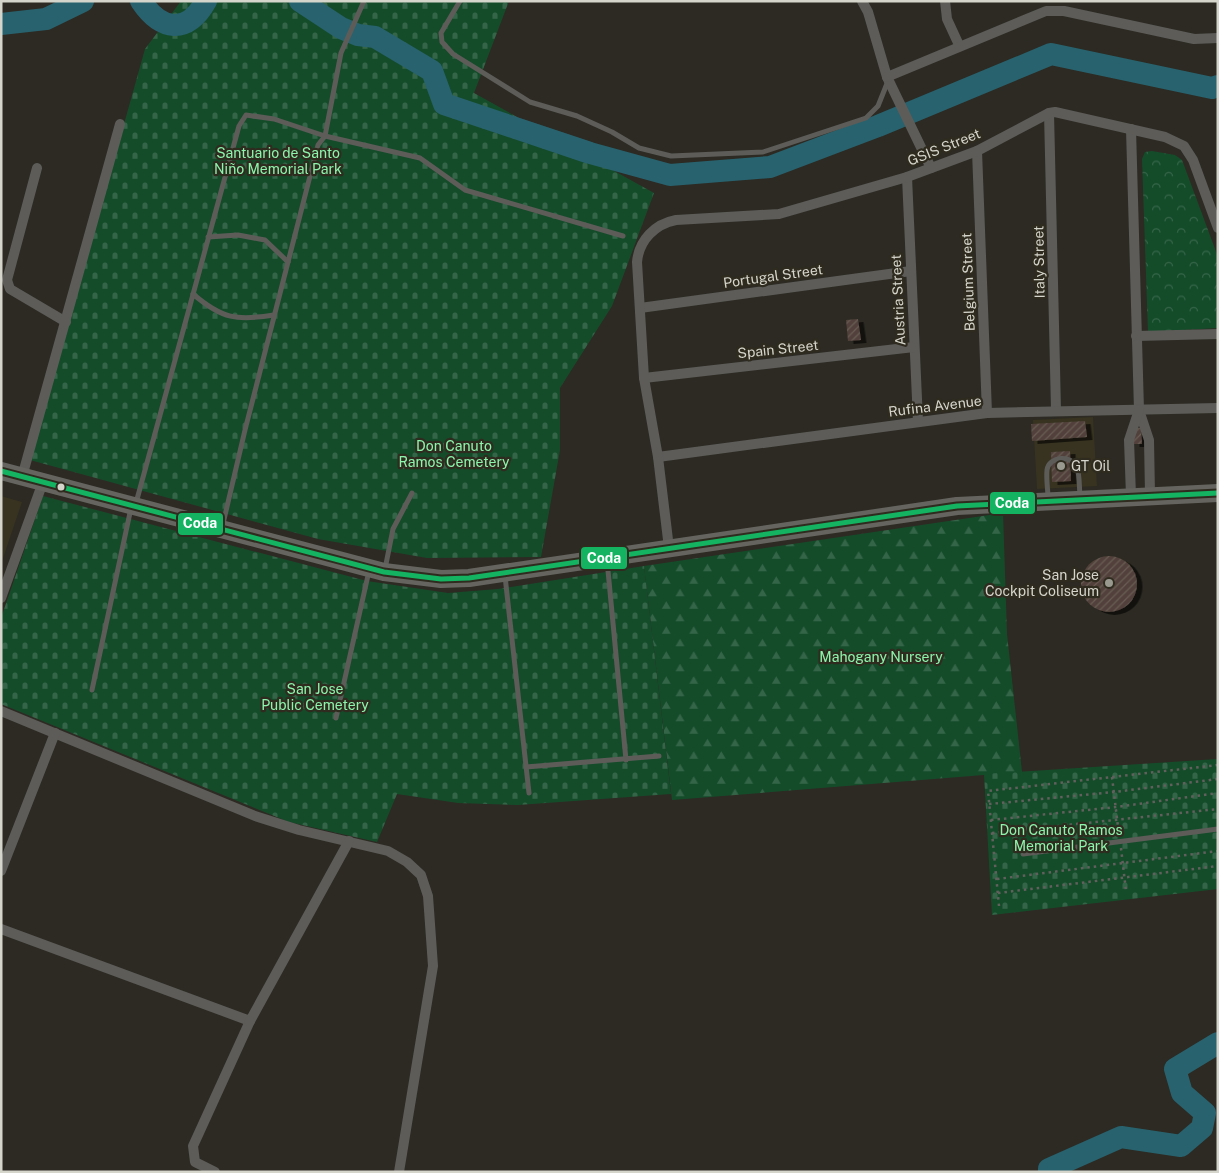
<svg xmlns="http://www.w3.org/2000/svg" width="1219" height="1173" font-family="'Public Sans',sans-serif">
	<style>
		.built { fill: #373320 }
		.forest { fill: url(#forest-firs) }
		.cemetery { fill: url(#cemetery-stones) }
		.park { fill: url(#park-crowns) }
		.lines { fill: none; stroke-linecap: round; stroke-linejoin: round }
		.river { stroke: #28626e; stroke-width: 22 }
		.building { fill: url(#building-hatch); filter: url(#shadow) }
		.path { stroke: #61605d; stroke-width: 2.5; stroke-dasharray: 2.5 4; stroke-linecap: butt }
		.lane { stroke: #5d5c59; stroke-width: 5 }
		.street { stroke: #5d5c59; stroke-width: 10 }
		.highway { stroke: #65645f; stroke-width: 18 }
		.bus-1-casing { stroke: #2f2c1f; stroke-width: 9 }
		.bus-1 { stroke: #13b361; stroke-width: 5 }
		.poi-dot { fill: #9a9990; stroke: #2f2c1f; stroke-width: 2 }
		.bus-dot { fill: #d6d5cc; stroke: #2f2c1f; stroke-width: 2 }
		.labels { text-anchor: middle; stroke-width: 4.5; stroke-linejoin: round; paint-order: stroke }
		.street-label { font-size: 14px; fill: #d6d5cc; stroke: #2f2c1f }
		.park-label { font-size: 14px; fill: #8cf5ac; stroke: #2f2c1f }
		.poi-label { font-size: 14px; fill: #d6d5cc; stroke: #2f2c1f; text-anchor: start }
		.line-badge { stroke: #2f2c1f; stroke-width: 2 }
		.badge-label { font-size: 14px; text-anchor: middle; font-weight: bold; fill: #fff }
	</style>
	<defs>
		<pattern id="forest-firs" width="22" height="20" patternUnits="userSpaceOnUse" patternTransform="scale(1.25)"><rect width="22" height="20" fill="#144c2a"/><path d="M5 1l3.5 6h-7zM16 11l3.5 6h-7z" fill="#356548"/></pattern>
		<pattern id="cemetery-stones" width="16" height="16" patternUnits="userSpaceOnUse" patternTransform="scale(1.25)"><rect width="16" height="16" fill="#144c2a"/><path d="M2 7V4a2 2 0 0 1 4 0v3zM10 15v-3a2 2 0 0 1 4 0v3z" fill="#356548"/></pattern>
		<pattern id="park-crowns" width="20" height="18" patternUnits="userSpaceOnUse" patternTransform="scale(1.25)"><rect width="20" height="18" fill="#144c2a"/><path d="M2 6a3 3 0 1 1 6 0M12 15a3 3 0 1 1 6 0" fill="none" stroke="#356548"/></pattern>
		<pattern id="building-hatch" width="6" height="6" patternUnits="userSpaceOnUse" patternTransform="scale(1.25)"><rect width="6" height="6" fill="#51413a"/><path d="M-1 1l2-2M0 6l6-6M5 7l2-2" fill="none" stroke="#695c55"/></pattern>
		<filter id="shadow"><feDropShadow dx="5.5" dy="3" stdDeviation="0" flood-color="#0009"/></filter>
	</defs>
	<rect width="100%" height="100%" fill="#2c2a22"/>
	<!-- built -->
	<g class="built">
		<polygon points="1093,417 1097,486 1037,489 1033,420"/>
		<polygon points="1,496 22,502 1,564"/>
	</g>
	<!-- forest -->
	<polygon class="forest" points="1003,513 1007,634 1022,772 672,800 644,566"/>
	<!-- cemetery -->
	<g class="cemetery">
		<polygon points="181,1 509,1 474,93 654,193 612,306 560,388 560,450 541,557 427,558 318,539 30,460 145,49"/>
		<polygon points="43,496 367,581 448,593 498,589 644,566 671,794 518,805 458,803 397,794 377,842 289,822 1,704 1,618"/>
		<polygon points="1218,759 1218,889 992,915 984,774"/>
	</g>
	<!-- park -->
	<polygon class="park" points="1152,151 1175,155 1182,160 1218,257 1218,328 1148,332 1142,159 1145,152"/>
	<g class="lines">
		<!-- river -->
		<g class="river">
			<path d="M141 1C161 31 187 35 206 1"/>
			<polyline points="300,1 341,28 358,35 375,37 432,71 444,104 590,153 670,175 770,167 878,126 1051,54 1212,88 1218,86"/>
			<polyline points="1,24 46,19 83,1"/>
			<polyline points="1049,1172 1049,1169 1121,1137 1181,1146 1202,1128 1205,1113 1182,1093 1175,1069 1218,1043"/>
		</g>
	</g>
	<!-- building -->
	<g class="building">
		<polygon points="858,319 861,340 848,341 846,320"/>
		<polygon points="1085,421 1087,437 1032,441 1031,424"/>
		<polygon points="1134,428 1141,428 1142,444 1134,444"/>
		<polygon points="1070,451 1071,481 1052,482 1051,452"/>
		<circle cx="1109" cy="584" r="28"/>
	</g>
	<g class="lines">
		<!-- path -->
		<g class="path">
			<polyline points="1112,777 1119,835"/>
			<polyline points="989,804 1114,792 1218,779"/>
			<polyline points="991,820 1116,807 1218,793"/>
			<polyline points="992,833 1218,809"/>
			<polyline points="1121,848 1126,891"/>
			<polyline points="997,879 1218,851"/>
			<polyline points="998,893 1218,866"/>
			<polyline points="999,906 988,791 1218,765"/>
		</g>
		<!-- lane -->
		<g class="lane">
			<polyline points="460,1 441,33 442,42 453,54 530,102 577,116 612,132 639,148 671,156 763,152 866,118 878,106 888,81"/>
			<polyline points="208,237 238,235 265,240 288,262"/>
			<path d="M193 294C222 319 237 321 274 315"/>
			<path d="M1048 498C1048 490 1046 479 1047 470 1049 456 1072 454 1077 468 1080 476 1079 487 1080 496"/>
			<polyline points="136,503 239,126 246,115 274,119 325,136 420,158 465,190 623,236"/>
			<polyline points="222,528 245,430 318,145 325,136 341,53 364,1"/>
			<polyline points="607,560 626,760"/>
			<polyline points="385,569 393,529 412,493"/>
			<polyline points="505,576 529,793"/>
			<polyline points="92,690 131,508"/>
			<polyline points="336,718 369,571"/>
			<polyline points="526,767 659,756"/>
			<polyline points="1023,854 1218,829"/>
		</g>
		<!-- street -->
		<g class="street">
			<polyline points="862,1 868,12 887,77 931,168"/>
			<polyline points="945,1 947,19 959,45"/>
			<polyline points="887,77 1046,11 1064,11 1194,39 1218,38"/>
			<polyline points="1049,113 1056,410"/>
			<polyline points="1131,129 1139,410 1149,440 1150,495"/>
			<polyline points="977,151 987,413"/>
			<polyline points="37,168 7,280 10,289 66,322"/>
			<polyline points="907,177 918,421"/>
			<polyline points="640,308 911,271"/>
			<polyline points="1136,336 1218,334"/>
			<polyline points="644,378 914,347"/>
			<polyline points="658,457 987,413 1218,408"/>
			<polyline points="22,477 120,124"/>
			<polyline points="1131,496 1129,440 1139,410"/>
			<path d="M669 548 658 457 644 378 637 262C639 240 655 224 676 220L779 214 907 177 977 151 1049 113 1055 112 1165 137 1184 146 1193 160 1218 228"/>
			<polyline points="1,598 43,482"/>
			<polyline points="1,711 255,816 299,830 388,851 407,862 421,875 428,896 433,966 399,1172"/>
			<polyline points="1,871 55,733"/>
			<polyline points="1,929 250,1021 349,841"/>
			<polyline points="215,1172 195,1162 193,1146 250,1021"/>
		</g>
		<!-- highway -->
		<polyline class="highway" points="1,471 384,572 441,579 469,578 957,506 1218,493"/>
		<defs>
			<polyline id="bus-1" points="1,471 384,572 441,579 469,578 957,506 1218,493"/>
		</defs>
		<!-- bus-1 casing -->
		<use href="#bus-1" class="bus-1-casing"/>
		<!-- bus-1 -->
		<use href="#bus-1" class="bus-1"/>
	</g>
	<!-- markers -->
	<g class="poi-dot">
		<circle cx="1061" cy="466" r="5"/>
		<circle cx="1109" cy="583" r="5"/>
	</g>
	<circle class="bus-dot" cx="61" cy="487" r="4.5"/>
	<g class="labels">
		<!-- street labels -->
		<g class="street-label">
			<text transform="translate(944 147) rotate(-22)" y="5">GSIS Street</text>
			<text transform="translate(1039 262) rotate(-91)" y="5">Italy Street</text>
			<text transform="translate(773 276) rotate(-8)" y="5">Portugal Street</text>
			<text transform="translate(968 282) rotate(-92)" y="5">Belgium Street</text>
			<text transform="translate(898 300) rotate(-93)" y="5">Austria Street</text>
			<text transform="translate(778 349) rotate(-6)" y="5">Spain Street</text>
			<text transform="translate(935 406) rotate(-7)" y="5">Rufina Avenue</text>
		</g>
		<!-- park labels -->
		<g class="park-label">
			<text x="278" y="158">Santuario de Santo<tspan x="278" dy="16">Niño Memorial Park</tspan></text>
			<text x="454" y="451">Don Canuto<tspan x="454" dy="16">Ramos Cemetery</tspan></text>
			<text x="881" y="662">Mahogany Nursery</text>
			<text x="315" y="694">San Jose<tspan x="315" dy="16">Public Cemetery</tspan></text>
			<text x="1061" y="835">Don Canuto Ramos<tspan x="1061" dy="16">Memorial Park</tspan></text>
		</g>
		<!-- poi labels -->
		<g class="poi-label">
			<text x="1071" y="471">GT Oil</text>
			<text x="1099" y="580" text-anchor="end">San Jose<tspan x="1099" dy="16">Cockpit Coliseum</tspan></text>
		</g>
	</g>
	<g class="line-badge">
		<rect x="989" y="491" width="47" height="24" rx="5" fill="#13b361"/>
		<rect x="177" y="512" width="47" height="24" rx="5" fill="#13b361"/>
		<rect x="580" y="546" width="48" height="24" rx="5" fill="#13b361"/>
	</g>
	<g class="badge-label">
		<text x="1012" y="508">Coda</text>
		<text x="200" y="528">Coda</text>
		<text x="604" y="563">Coda</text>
	</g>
	<!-- border -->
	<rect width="1219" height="1173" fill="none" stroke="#d6d5cc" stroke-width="5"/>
</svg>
